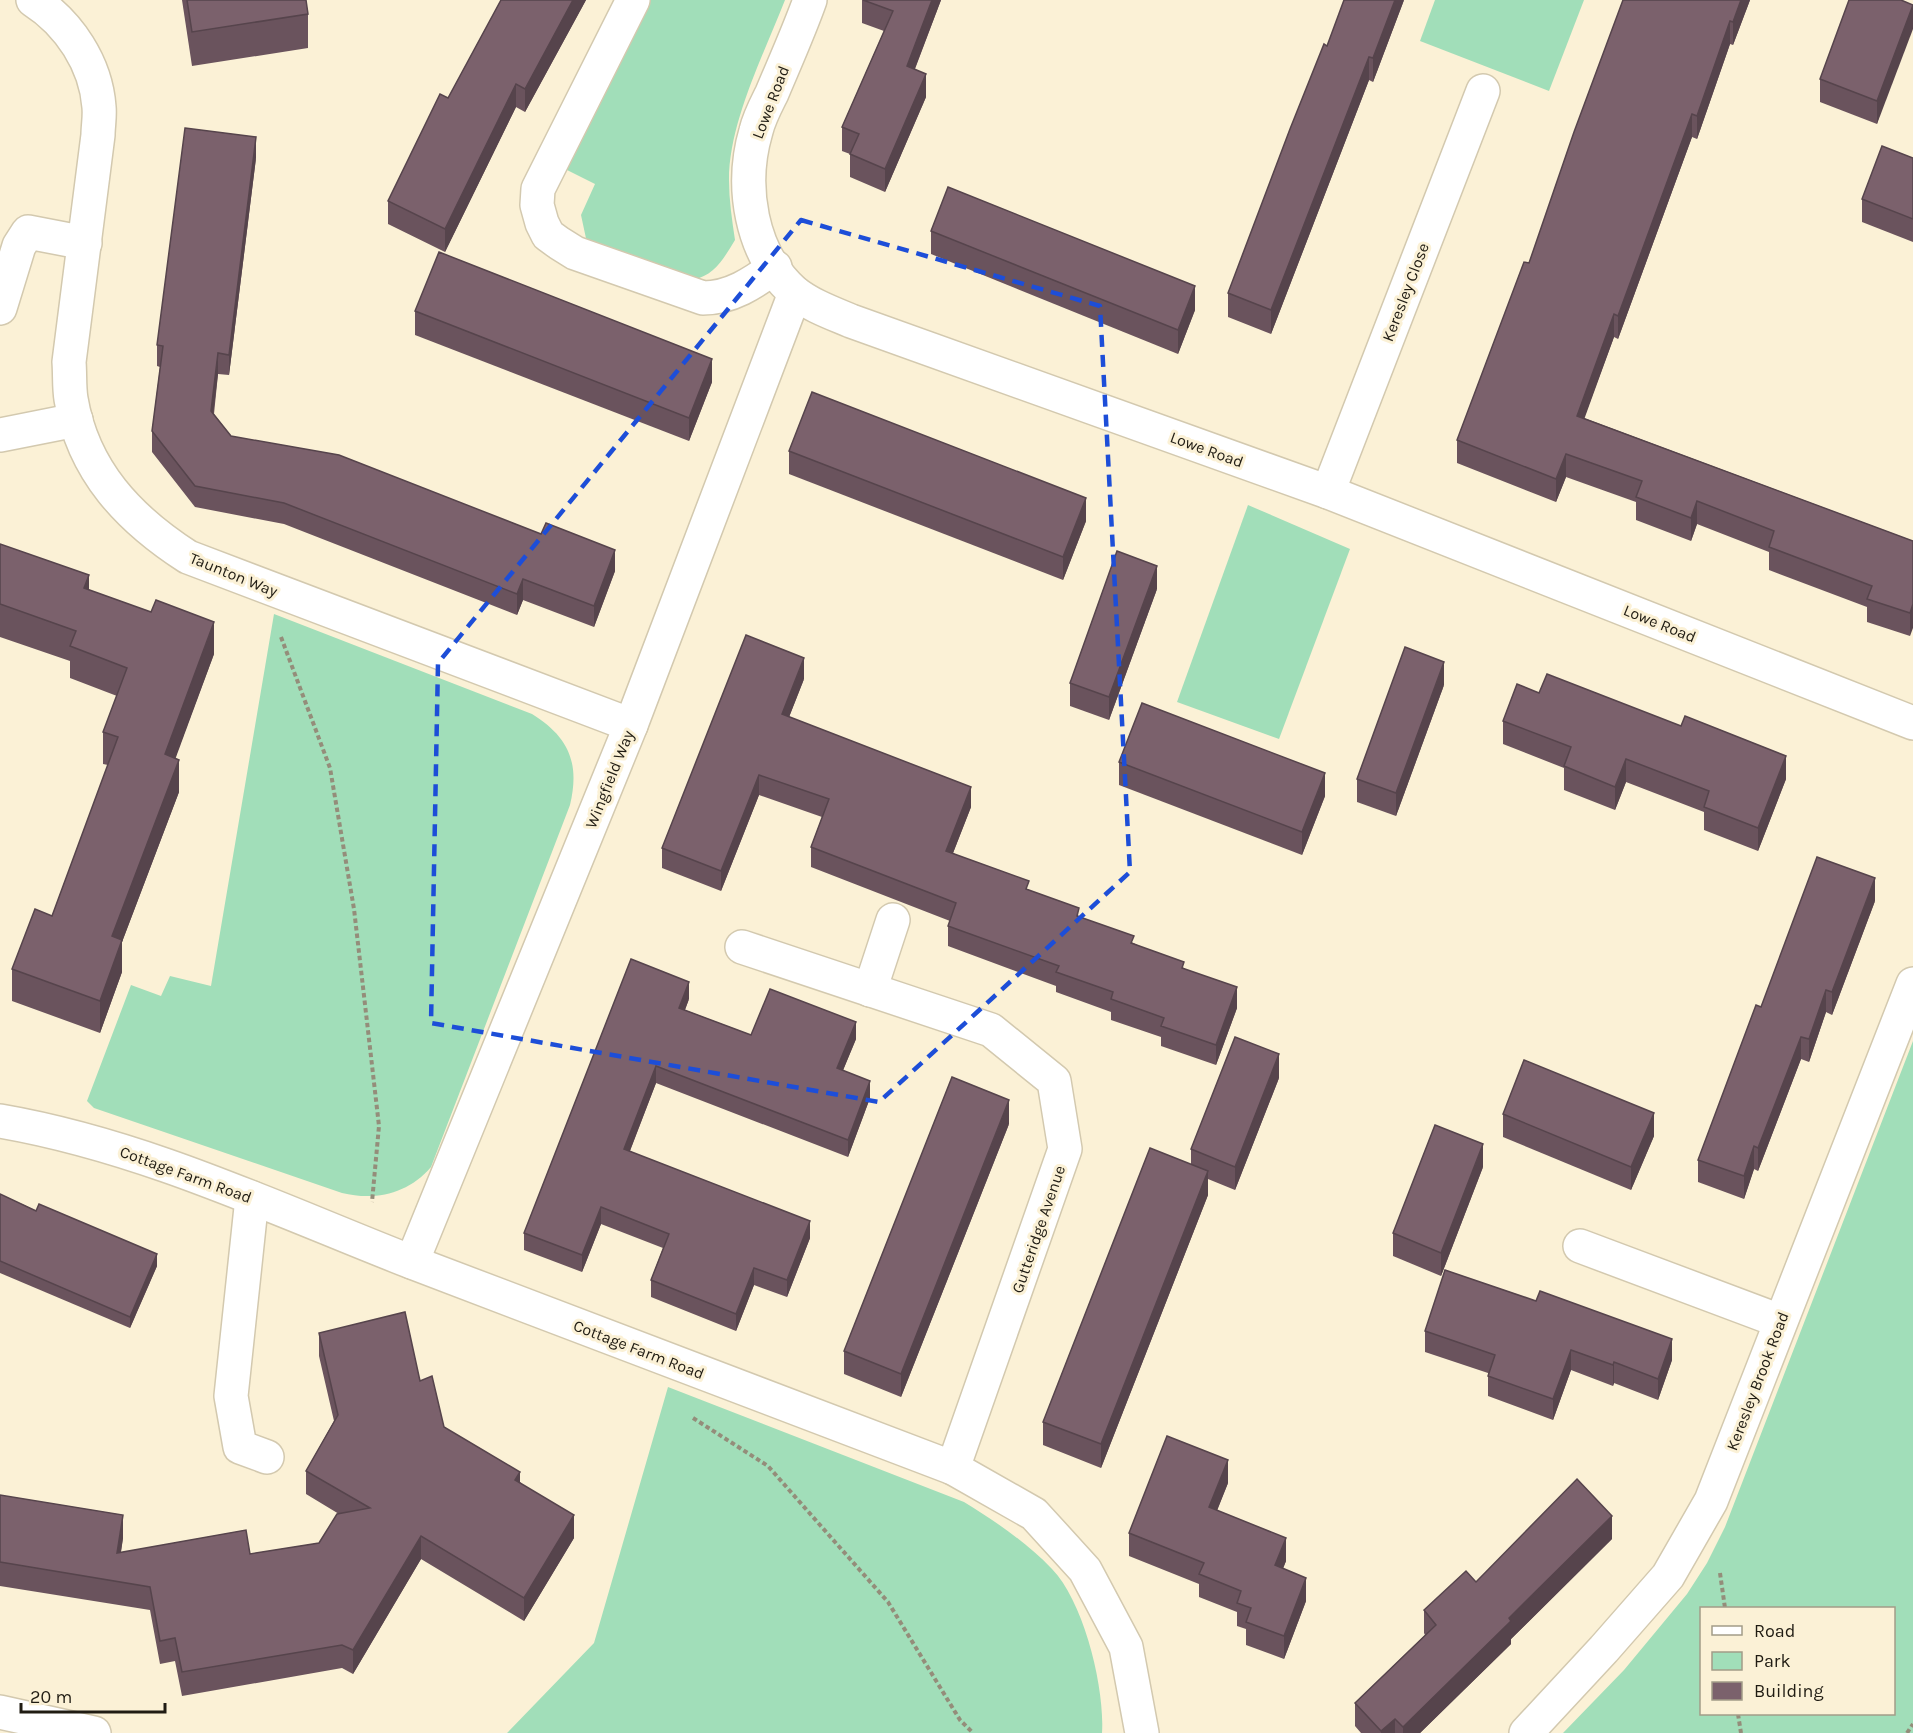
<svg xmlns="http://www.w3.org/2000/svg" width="1913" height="1733" font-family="Karla,sans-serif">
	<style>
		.green { fill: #a1deb9; fill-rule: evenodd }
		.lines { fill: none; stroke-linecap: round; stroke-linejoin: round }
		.minor-casing { stroke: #d3c9af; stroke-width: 36 }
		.path { stroke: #948d7a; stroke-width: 4; stroke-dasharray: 4.5 3; stroke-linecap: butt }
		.minor { stroke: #fff; stroke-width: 33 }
		.wall { fill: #6a535d }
		.shaded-wall { fill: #56444c }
		.building { fill: #7b616c; stroke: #56444c; stroke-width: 1.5 }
		.marked { fill: none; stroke: #1d4ed8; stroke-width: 4.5; stroke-dasharray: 12 8; stroke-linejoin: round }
		.labels { text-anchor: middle; stroke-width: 6; stroke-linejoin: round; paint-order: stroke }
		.street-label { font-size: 16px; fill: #201c13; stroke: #fbf1d6 }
	</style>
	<rect width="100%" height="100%" fill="#fbf1d6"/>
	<!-- green -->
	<g class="green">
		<path d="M648 0H785C764 54 729 122 729 180 729 200 732 220 735 240 724 258 715 275 693 280L587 243 581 215 595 184 563 168Z"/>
		<polygon points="1435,0 1584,0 1549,91 1420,41"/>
		<polygon points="1248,505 1350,549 1279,739 1177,702"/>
		<path d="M274 614 532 714C569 737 580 763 570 805L431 1167C408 1194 375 1201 342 1193L94 1108 87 1101 131 985 161 996 170 976 211 986Z"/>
		<path d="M1913 1041V1733H1563L1624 1670 1687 1594 1707 1563 1725 1527ZM1702 1608H1894V1714H1702Z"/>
		<path d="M668 1387 964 1502C995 1521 1026 1542 1052 1569 1084 1602 1105 1688 1102 1733H507L594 1643Z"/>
	</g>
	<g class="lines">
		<defs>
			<g id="minor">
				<path d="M33 0C69 23 96 64 99 107 100 117 98 126 98 135L69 362C70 374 69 387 71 399 83 471 129 519 188 557L631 725"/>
				<path d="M633 0 538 189 537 205 542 223 548 235 559 243 575 253 703 298C731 298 753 283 775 267"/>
				<path d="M810 0C799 31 785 62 772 93 766 105 759 118 756 131 740 185 750 253 794 292 810 305 832 313 851 321L1328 492 1913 723"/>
				<polyline points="0,308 19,246 28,232 85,243"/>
				<polyline points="0,435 76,420"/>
				<polyline points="1328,492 1483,91"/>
				<polyline points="742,947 991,1030 1054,1081 1065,1149 953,1468"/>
				<polyline points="870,990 893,920"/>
				<path d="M0 1121C145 1146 278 1210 414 1263 593 1332 773 1400 953 1468L1034 1514 1085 1570 1126 1647 1142 1733"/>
				<polyline points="252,1198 231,1396 240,1447 267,1457"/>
				<polyline points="1580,1246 1780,1321"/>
				<polyline points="412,1262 631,725 795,293"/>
				<polyline points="0,1712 94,1733"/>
				<polyline points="1526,1733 1604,1649 1668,1576 1711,1501 1913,984"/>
			</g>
		</defs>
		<!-- minor casing -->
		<use href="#minor" class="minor-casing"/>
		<!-- path -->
		<g class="path">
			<polyline points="281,637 330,768 354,909 379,1126 372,1202"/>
			<polyline points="693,1418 768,1466 888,1602 960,1720 973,1733"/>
			<polyline points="1720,1573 1725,1608"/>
			<polyline points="1738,1714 1741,1733"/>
			<polyline points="1907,1733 1913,1724"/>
		</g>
		<!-- minor -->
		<use href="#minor" class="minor"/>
	</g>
	<!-- wall -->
	<g class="wall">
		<polygon points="182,0 306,0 308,14 308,48 192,66"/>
		<polygon points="501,0 586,0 525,112 516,107 445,252 388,224 388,201 448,98"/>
		<polygon points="862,0 941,0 915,69 926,97 885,192 850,177 850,154 842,151 842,127 884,31 862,23"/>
		<polygon points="1404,0 1373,82 1369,80 1271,334 1228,317 1228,293 1327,46"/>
		<polygon points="1623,0 1750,0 1733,45 1730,44 1697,139 1692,137 1618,339 1614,337 1584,418 1913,541 1910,636 1867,622 1867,607 1769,570 1769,552 1697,524 1691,541 1636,520 1636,502 1566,477 1556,502 1457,463 1457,440 1529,263"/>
		<polygon points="1913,5 1877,124 1820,102 1820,79"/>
		<polygon points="256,158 229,375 218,374 214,414 231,436 615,571 594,627 523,600 517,615 284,524 195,507 152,452 152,431 160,367 157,366 157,345"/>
		<polygon points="1913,158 1913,242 1862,222 1862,199"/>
		<polygon points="931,231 1195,310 1178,354 931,254"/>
		<polygon points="415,311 712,382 689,441 415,335"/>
		<polygon points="789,451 1086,521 1063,580 789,474"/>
		<polygon points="0,544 214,654 175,758 179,792 122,942 122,972 100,1033 12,1001 12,969 52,916 108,765 103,764 103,732 117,696 70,678 70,661 0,637"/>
		<polygon points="1157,589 1109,720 1070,706 1070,683"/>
		<polygon points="804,679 789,717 971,807 953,853 1029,890 1079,916 1184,968 1237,1008 1216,1065 1161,1046 1161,1037 1111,1020 1111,1012 1056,992 1056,986 948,946 948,926 950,921 811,867 811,847 822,817 759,795 721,891 662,868 662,848"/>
		<polygon points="1444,685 1396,816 1357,802 1357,779"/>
		<polygon points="1539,693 1786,779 1758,851 1704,830 1704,812 1626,782 1615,810 1564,790 1564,768 1503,744 1503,721"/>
		<polygon points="1119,762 1325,796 1302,855 1119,785"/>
		<polygon points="1875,901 1832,1015 1826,1012 1809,1062 1801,1059 1758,1171 1754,1169 1744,1199 1698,1182 1698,1160 1761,1007"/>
		<polygon points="689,999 685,1010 751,1035 856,1039 843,1070 870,1098 848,1157 656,1083 630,1151 810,1238 787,1297 754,1285 736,1331 651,1297 651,1280 663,1248 601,1224 582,1272 524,1250 524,1233"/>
		<polygon points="1279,1078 1235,1190 1208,1179 1208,1195 1101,1468 1043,1445 1043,1422 1191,1165 1191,1149"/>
		<polygon points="1503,1114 1654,1136 1631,1190 1503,1137"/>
		<polygon points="1009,1124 901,1397 844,1374 844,1351"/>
		<polygon points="1483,1167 1441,1276 1393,1256 1393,1233"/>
		<polygon points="0,1194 157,1266 130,1328 0,1273"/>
		<polygon points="1425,1331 1672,1360 1658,1400 1614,1383 1613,1386 1571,1370 1553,1420 1488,1396 1488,1373 1425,1352"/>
		<polygon points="319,1333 420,1381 444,1427 520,1482 574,1538 524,1621 421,1559 353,1674 342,1668 182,1696 175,1661 160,1664 150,1610 0,1586 0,1495 123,1538 121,1552 250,1554 319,1543 339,1514 306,1494 306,1471 334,1421 319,1356"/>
		<polygon points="1228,1483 1217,1510 1286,1561 1283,1568 1306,1601 1284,1659 1246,1645 1246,1629 1237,1626 1237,1612 1199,1597 1199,1584 1129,1556 1129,1533"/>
		<polygon points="1612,1539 1511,1639 1511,1644 1420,1733 1361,1733 1355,1726 1355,1703 1425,1635 1424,1633 1424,1610 1476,1582"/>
	</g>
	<!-- shaded-wall -->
	<g class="shaded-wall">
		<polygon points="573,0 586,0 525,112 525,89"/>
		<polygon points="932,0 941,0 907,89 907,66"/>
		<polygon points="1395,0 1404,0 1373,82 1373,58"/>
		<polygon points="1741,0 1750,0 1733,45 1733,22"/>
		<polygon points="1913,5 1913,29 1877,124 1877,101"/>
		<polygon points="1730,21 1730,44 1697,139 1697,116"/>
		<polygon points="1369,57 1369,80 1271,334 1271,310"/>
		<polygon points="926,74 926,97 885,192 885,169"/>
		<polygon points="516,84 516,107 445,252 445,229"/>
		<polygon points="1692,114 1692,137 1618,339 1618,316"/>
		<polygon points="256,137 256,158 229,375 229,355"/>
		<polygon points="1195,286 1195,310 1178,354 1178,330"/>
		<polygon points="1614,314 1614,337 1577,439 1577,416"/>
		<polygon points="218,353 218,374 211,432 211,411"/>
		<polygon points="712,359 712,382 689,441 689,418"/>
		<polygon points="1566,454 1566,477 1556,502 1556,479"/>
		<polygon points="1086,498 1086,521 1063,580 1063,557"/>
		<polygon points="1697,501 1697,524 1691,541 1691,518"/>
		<polygon points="615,550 615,571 594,627 594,606"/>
		<polygon points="1157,566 1157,589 1109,720 1109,697"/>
		<polygon points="89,575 89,607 84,588"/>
		<polygon points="523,579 523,600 517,615 517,594"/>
		<polygon points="1913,604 1913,628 1910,636 1910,613"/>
		<polygon points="214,622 214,654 165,787 165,754"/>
		<polygon points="804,658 804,679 782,735 782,714"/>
		<polygon points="1444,662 1444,685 1396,816 1396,793"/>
		<polygon points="1786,756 1786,779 1758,851 1758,828"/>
		<polygon points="1626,759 1626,782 1615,810 1615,787"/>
		<polygon points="179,760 179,792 122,942 122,972 100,1033 100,1001 112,936"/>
		<polygon points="1325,773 1325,796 1302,855 1302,832"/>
		<polygon points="759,775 759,795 721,891 721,871"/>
		<polygon points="971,787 971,807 946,871 946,851"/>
		<polygon points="1875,878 1875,901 1832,1015 1832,992"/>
		<polygon points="689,982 689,999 679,1025 679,1008"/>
		<polygon points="1237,987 1237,1008 1216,1065 1216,1045"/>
		<polygon points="1826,990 1826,1012 1809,1062 1809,1039"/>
		<polygon points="856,1022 856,1039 837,1085 837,1068"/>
		<polygon points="1801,1037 1801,1059 1758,1171 1758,1148"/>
		<polygon points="1279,1054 1279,1078 1235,1190 1235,1167"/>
		<polygon points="656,1066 656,1083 624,1166 624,1149"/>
		<polygon points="870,1081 870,1098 848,1157 848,1140"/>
		<polygon points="1009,1100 1009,1124 901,1397 901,1374"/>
		<polygon points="1654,1113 1654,1136 1631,1190 1631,1167"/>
		<polygon points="1483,1144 1483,1167 1441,1276 1441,1253"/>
		<polygon points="1754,1146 1754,1169 1744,1199 1744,1176"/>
		<polygon points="1208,1171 1208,1195 1101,1468 1101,1444"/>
		<polygon points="601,1207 601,1224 582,1272 582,1255"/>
		<polygon points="810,1221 810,1238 787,1297 787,1280"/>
		<polygon points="157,1254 157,1266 130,1328 130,1317"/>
		<polygon points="754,1268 754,1285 736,1331 736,1314"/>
		<polygon points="1672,1339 1672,1360 1658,1400 1658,1379"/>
		<polygon points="1571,1350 1571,1370 1553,1420 1553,1399"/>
		<polygon points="1614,1362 1614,1383 1613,1386 1613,1365"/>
		<polygon points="1228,1460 1228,1483 1209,1531 1209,1507"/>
		<polygon points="520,1472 520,1495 515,1480"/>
		<polygon points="123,1515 123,1538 117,1576 117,1553"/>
		<polygon points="574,1515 574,1538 524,1621 524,1598"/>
		<polygon points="1612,1516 1612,1539 1511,1639 1511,1644 1420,1733 1403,1733 1403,1727 1509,1618"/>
		<polygon points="421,1536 421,1559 353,1674 353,1650"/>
		<polygon points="1286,1538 1286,1561 1275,1589 1275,1565"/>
		<polygon points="1306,1578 1306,1601 1284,1659 1284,1636"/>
		<polygon points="1395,1719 1395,1733 1381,1733 1381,1731"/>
	</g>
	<!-- building -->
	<g class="building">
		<polygon points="187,0 306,0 308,14 192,32"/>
		<polygon points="501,0 573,0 525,89 516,84 445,229 388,201 440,94 448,98"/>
		<polygon points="863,0 932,0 907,66 926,74 885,169 850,154 859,134 842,127 893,11"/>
		<polygon points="1344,0 1395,0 1373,58 1369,57 1271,310 1228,293 1290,129 1324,44 1327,46"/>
		<polygon points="1623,0 1741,0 1733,22 1730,21 1697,116 1692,114 1618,316 1614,314 1577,416 1913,541 1913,604 1910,613 1867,599 1872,586 1769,547 1774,531 1697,501 1691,518 1636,497 1642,481 1566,454 1556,479 1457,440 1524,262 1529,263 1574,132"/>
		<polygon points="1849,0 1901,0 1913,5 1877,101 1820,79"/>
		<polygon points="185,128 256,137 229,355 218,353 211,411 231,436 339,455 541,534 546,523 615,550 594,606 523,579 517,594 284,503 195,486 152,431 163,346 157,345"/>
		<polygon points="1882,146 1913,158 1913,219 1862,199"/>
		<polygon points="948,187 1195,286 1178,330 931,231"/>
		<polygon points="439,252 712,359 689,418 415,311"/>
		<polygon points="812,392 1086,498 1063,557 789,451"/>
		<polygon points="0,544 89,575 84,588 151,612 156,600 214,622 165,754 179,760 112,936 122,940 100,1001 12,969 35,909 52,916 118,737 103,732 127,668 70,646 76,631 0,604"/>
		<polygon points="1117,551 1157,566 1109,697 1070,683"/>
		<polygon points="746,635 804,658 782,714 971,787 946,851 1029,881 1026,889 1079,908 1077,916 1134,936 1131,943 1184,962 1182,968 1237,987 1216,1045 1161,1026 1164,1018 1111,999 1113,992 1056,972 1059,966 948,926 956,903 811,847 829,799 759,775 721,871 662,848"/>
		<polygon points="1405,647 1444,662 1396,793 1357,779"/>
		<polygon points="1547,674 1681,726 1685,716 1786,756 1758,828 1704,807 1709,791 1626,759 1615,787 1564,766 1571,747 1503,721 1517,684 1539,693"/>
		<polygon points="1142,703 1325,773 1302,832 1119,762"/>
		<polygon points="1817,857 1875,878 1832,992 1826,990 1809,1039 1801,1037 1758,1148 1754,1146 1744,1176 1698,1160 1756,1005 1761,1007"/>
		<polygon points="631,959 689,982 679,1008 751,1035 770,989 856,1022 837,1068 870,1081 848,1140 656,1066 624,1149 810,1221 787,1280 754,1268 736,1314 651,1280 669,1234 601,1207 582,1255 524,1233"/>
		<polygon points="1235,1037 1279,1054 1235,1167 1191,1149"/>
		<polygon points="1524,1060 1654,1113 1631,1167 1503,1114"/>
		<polygon points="952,1077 1009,1100 901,1374 844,1351"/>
		<polygon points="1435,1125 1483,1144 1441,1253 1393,1233"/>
		<polygon points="1150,1148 1208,1171 1101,1444 1043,1422"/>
		<polygon points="0,1194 36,1211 39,1204 157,1254 130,1317 0,1261"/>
		<polygon points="1445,1270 1536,1301 1540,1291 1672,1339 1658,1379 1614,1362 1613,1365 1571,1350 1553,1399 1488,1376 1495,1355 1425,1331"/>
		<polygon points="405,1312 420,1381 432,1376 444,1427 520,1472 515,1480 574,1515 524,1598 421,1536 353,1650 342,1645 182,1672 175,1638 160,1641 150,1587 0,1562 0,1495 123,1515 117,1553 246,1530 250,1554 319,1543 337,1514 370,1508 306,1471 338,1415 319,1333"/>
		<polygon points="1167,1436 1228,1460 1209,1507 1286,1538 1275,1565 1306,1578 1284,1636 1246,1622 1251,1608 1237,1603 1241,1591 1199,1574 1204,1563 1129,1533"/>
		<polygon points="1577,1479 1612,1516 1509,1618 1511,1621 1403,1727 1395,1719 1381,1731 1355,1703 1436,1625 1424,1610 1466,1571 1476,1582"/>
	</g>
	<!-- marked area -->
	<path class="marked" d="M801 220 1100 306 1130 872 879 1102 431 1023 438 663Z"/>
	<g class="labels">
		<!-- street labels -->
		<g class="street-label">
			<text transform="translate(770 102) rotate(-69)" y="6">Lowe Road</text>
			<text transform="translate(1405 292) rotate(-69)" y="6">Keresley Close</text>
			<text transform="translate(1207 449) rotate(20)" y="6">Lowe Road</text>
			<text transform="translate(234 574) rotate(22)" y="6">Taunton Way</text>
			<text transform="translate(1660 623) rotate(22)" y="6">Lowe Road</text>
			<text transform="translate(609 779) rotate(-68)" y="6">Wingfield Way</text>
			<text transform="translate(186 1174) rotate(20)" y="6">Cottage Farm Road</text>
			<text transform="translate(1038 1229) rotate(-71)" y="6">Gutteridge Avenue</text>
			<text transform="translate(639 1349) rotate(21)" y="6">Cottage Farm Road</text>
			<text transform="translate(1757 1381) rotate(-69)" y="6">Keresley Brook Road</text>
		</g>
	</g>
	<!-- legend -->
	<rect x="1700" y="1607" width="195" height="108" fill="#fbf1d6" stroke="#a39c88" stroke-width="1.5"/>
	<rect x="1712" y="1626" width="30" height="9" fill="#ffffff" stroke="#a39c88" stroke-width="1.5"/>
	<text x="1754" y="1637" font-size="18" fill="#201c13">Road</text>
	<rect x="1712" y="1652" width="30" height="18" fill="#a1deb9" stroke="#a39c88" stroke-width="1.5"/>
	<text x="1754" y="1667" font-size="18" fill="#201c13">Park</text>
	<rect x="1712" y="1682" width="30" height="18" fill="#7b616c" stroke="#a39c88" stroke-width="1.5"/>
	<text x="1754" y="1697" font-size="18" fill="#201c13">Building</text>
	<!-- scale -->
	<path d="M21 1703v9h144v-9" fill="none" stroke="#201c13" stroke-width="3"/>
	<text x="30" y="1703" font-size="18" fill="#201c13" stroke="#fbf1d6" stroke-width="4.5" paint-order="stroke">20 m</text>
</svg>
